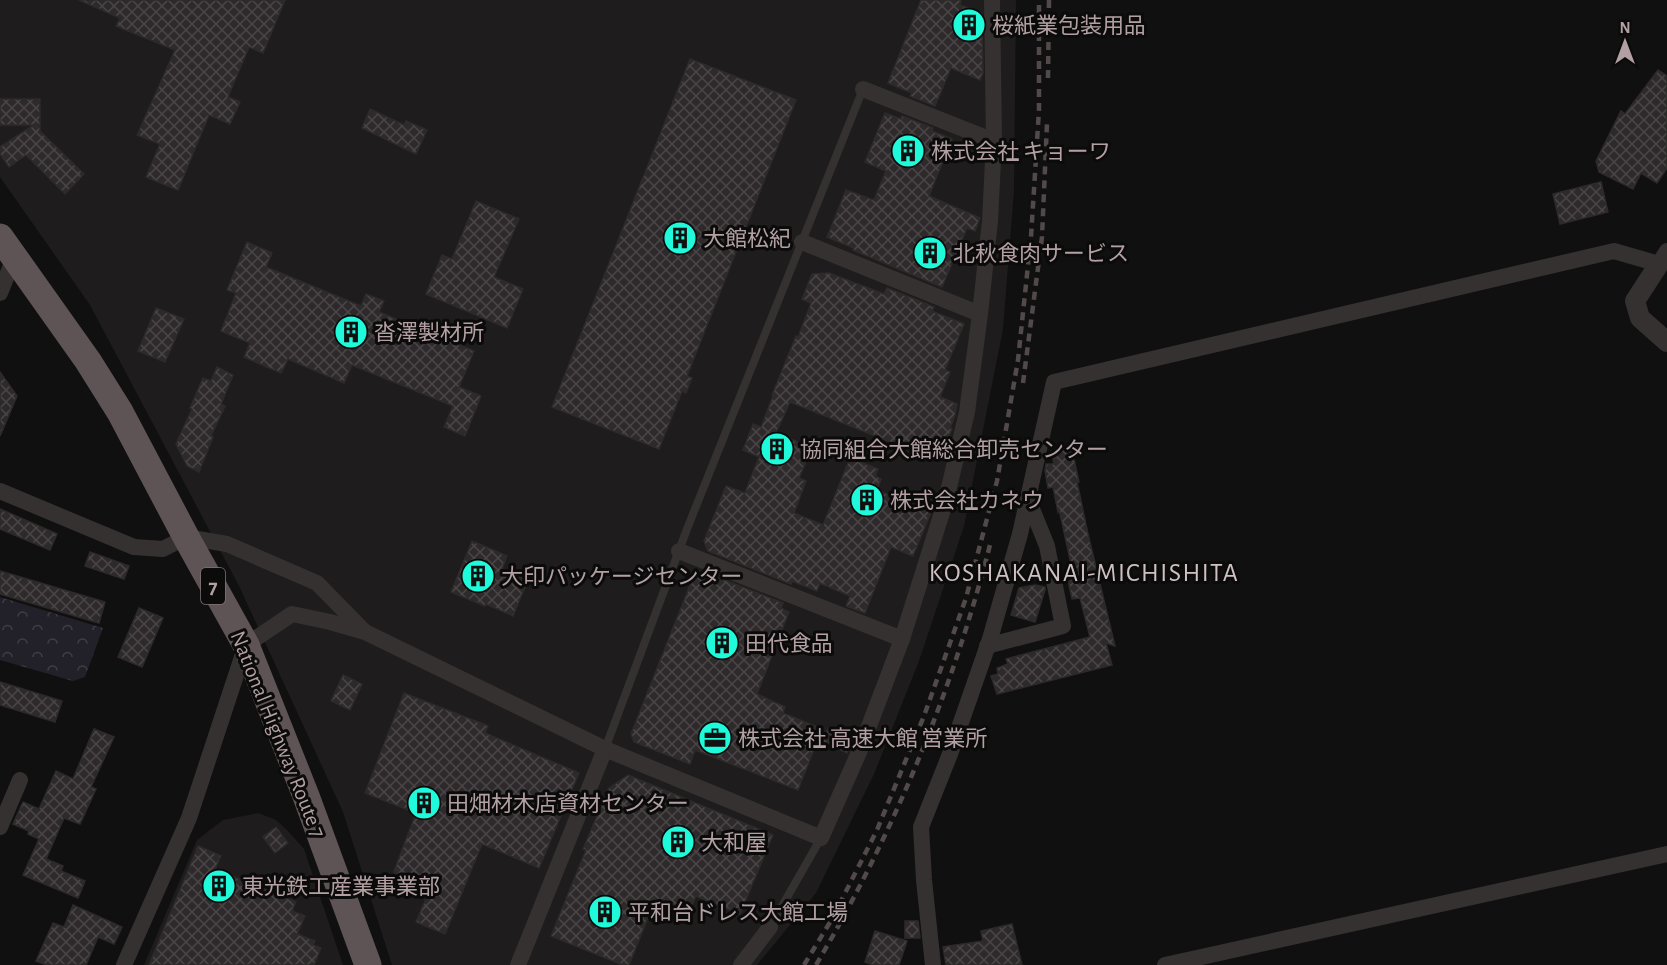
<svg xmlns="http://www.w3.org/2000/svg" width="1667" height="965" font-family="'Alegreya Sans','Noto Sans JP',sans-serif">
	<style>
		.built { fill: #1e1c1c }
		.forest { fill: url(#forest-crowns) }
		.building { fill: url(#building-cross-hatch); stroke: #2d2a2a; stroke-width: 1.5 }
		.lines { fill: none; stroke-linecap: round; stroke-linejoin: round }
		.service { stroke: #363131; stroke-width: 8 }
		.minor { stroke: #363131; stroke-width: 16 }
		.tertiary { stroke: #363131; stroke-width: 20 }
		.trunk { stroke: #5f5455; stroke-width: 27 }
		.rail { stroke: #524a4a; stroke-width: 4.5; stroke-dasharray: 8 6; stroke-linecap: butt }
		.labels { text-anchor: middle; stroke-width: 6; stroke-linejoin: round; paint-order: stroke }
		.shield { fill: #0c0b0b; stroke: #817375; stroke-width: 1.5 }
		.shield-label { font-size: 21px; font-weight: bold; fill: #b3a0a2 }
		.poi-label { font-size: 22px; fill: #b3a0a2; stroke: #0c0b0b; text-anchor: start }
		.street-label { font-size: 22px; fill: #b3a0a2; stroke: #0c0b0b }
		.quarter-label { font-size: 26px; letter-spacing: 1.5px; fill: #cfc1c2; stroke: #0c0b0b }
	</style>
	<defs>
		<pattern id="forest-crowns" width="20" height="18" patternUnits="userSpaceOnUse" patternTransform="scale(1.5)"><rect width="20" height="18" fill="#222029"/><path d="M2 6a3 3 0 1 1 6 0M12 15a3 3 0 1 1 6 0" fill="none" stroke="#403d45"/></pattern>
		<pattern id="building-cross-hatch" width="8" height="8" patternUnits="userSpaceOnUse" patternTransform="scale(1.5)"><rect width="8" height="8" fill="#2e2a2b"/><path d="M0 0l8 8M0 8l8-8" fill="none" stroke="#4a4647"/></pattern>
	</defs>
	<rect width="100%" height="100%" fill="#111010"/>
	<!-- built -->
	<g class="built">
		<polygon points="0,0 1016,0 1014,191 1003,329 964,526 919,661 874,774 816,893 757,965 392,965 343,812 240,588 90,305 0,177"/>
		<polygon points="258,813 276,820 287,830 304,849 343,965 144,965 197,840 223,820"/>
	</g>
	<!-- forest -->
	<polygon class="forest" points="0,597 103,628 85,677 73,681 0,660"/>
	<!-- building -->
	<g class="building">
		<polygon points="79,0 285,0 263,53 249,47 228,97 240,102 230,124 209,115 178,190 146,177 160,144 137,135 175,50 116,26 120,18"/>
		<polygon points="921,0 961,0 960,5 982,13 983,73 980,80 951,68 935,106 910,96 912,93 888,83"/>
		<polygon points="690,59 796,100 687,376 692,378 686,393 682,391 659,449 552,407"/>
		<polygon points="1658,70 1667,76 1667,168 1657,183 1641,173 1633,189 1599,172 1596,161 1621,111 1625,114"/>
		<polygon points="0,99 40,99 40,131 84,174 65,194 26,155 9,167 0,154 0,147 34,125 0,125"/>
		<polygon points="370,109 404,125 406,121 427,130 416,154 362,128"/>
		<polygon points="885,113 901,119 902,116 933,128 932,131 952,139 929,196 980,218 975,231 967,228 942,287 853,250 854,248 827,237 846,190 874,200 886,171 865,162"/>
		<polygon points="1601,182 1608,212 1560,224 1553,194"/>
		<polygon points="476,201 519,219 494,277 523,289 507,328 426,294 442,255 452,259"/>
		<polygon points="247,242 272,253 266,267 361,306 366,294 384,301 379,312 474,351 459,387 481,396 465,436 444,427 453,406 352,365 344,383 288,359 281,373 244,357 250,343 221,331 236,293 227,290"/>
		<polygon points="829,273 884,294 887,288 934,307 932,311 964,324 945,370 950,372 940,397 957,404 955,415 950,428 952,429 938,461 790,402 776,433 812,448 799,478 806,481 794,513 823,525 850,458 878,469 875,476 881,479 877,490 931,512 913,556 891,547 865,613 846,606 850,596 820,583 817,591 792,581 791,584 708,551 704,541 726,486 745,493 759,457 743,450 753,424 761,427 773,396 772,395 796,336 798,337 811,303 802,299 812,274"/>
		<polygon points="156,308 184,319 165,362 138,351"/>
		<polygon points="217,367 233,375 221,404 225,406 211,436 213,437 199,472 187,466 176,444 192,409 190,408 203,378 211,381"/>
		<polygon points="0,372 17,396 0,436"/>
		<polygon points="1071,445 1079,482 1077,482 1088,534 1115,646 1106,643 1112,665 997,694 991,676 998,674 997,668 1008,664 1006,659 1090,637 1080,598 1072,599 1067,576 1074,578 1059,509 1058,512 1053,487 1048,488 1045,471 1046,464 1054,464 1051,449"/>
		<polygon points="0,509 57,534 50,550 0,529"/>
		<polygon points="472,541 507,556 502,569 528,580 513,616 486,604 485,606 451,592"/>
		<polygon points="90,552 129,566 124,579 85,566"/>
		<polygon points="0,571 105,602 99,623 0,594"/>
		<polygon points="694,575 720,585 717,577 783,603 781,608 789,612 757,694 785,707 783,713 822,729 798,790 695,750 690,764 634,742 631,734"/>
		<polygon points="1035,585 1045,587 1045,590 1035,622 1011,615 1019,588"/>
		<polygon points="139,608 163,618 142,667 118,657"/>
		<polygon points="343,675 362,684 350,710 331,701"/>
		<polygon points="0,682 62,701 55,722 0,705"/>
		<polygon points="404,693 488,726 485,733 579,773 539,868 482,844 445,934 416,922 427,896 397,884 394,871 416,813 365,793"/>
		<polygon points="828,728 853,739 847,753 822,742"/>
		<polygon points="94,729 114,737 91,787 96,789 80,824 64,818 46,859 63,866 61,871 85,881 78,898 23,875 39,839 28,834 29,831 13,824 23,802 39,809 56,771 73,779"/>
		<polygon points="628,775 773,835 740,914 696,896 686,918 653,905 629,965 623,965 551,936 586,850 583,849 609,788"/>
		<polygon points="276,827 288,843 275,853 263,837"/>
		<polygon points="198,846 221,856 215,869 296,902 292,911 305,916 297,934 315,941 313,945 321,948 314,965 149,965"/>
		<polygon points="73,905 122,927 114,944 98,937 86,965 47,965 36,961 53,923 64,927"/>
		<polygon points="905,921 918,921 920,938 905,938"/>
		<polygon points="1012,924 1022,965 946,965 943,947 983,941 981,931"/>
		<polygon points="875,931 907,941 899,965 873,965 865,962"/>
	</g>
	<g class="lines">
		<!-- service -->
		<g class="service">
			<polyline points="605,749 687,529 863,89"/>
			<polyline points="770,927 821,838"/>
		</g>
		<!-- minor -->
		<g class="minor">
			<polyline points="863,89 994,141"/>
			<polyline points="802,242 980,314"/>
			<polyline points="0,293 14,258"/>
			<polyline points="0,491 134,547 163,549 186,537 227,544 317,583 364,631"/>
			<polyline points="679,551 902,639"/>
			<polyline points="987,646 1063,626 1047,546 1028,499"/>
			<polyline points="0,827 20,780"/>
			<polyline points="124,965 189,818 246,645 292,614 330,622 365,632 605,749 821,838 860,750 902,639 946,500 967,412 980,314 990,221 994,141 992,0"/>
			<polyline points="518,965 605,749"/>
			<polyline points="741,965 770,927"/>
			<polyline points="933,965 924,880 921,827 950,754 990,639 1020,534 1054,382 1614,251 1659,264 1667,251"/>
			<polyline points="1165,965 1667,854"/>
		</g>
		<!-- tertiary -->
		<polyline class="tertiary" points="1659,264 1635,301 1640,318 1667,342"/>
		<!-- trunk -->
		<polyline class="trunk" points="0,237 88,361 120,412 186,537 246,645 306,796 368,965"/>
		<!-- rail -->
		<g class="rail">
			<polyline points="1048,78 1049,0"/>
			<polyline points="1023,383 1042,237 1047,123"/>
			<polyline points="804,965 832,919 877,830 924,716 966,598 997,481 1018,360 1031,237 1039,110 1039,0"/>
			<path d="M816 965C894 833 953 690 991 541"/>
		</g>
	</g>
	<!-- icons -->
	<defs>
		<symbol id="building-disc" viewBox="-11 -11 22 22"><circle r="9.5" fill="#1ffada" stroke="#0c0b0b"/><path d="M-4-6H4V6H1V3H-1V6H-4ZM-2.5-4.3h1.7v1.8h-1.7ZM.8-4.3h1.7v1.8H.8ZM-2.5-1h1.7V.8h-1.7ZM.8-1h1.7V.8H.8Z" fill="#111"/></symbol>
		<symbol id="office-disc" viewBox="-11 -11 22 22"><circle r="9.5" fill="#1ffada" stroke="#0c0b0b"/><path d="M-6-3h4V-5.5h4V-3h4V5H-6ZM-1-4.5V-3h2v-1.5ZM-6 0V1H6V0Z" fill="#111"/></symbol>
	</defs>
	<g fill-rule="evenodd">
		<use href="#building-disc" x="950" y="6" width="38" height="38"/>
		<use href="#building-disc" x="889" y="132" width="38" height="38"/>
		<use href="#building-disc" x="661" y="219" width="38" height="38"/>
		<use href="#building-disc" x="911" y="234" width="38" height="38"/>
		<use href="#building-disc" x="332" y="313" width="38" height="38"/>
		<use href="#building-disc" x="758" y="430" width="38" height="38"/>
		<use href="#building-disc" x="848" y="481" width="38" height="38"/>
		<use href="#building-disc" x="459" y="557" width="38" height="38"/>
		<use href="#building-disc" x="703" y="624" width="38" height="38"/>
		<use href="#office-disc" x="696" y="719" width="38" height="38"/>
		<use href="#building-disc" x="405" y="784" width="38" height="38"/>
		<use href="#building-disc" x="659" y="823" width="38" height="38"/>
		<use href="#building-disc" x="200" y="867" width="38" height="38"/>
		<use href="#building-disc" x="586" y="893" width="38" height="38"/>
	</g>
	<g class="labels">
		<!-- shield labels -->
		<rect class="shield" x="201" y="568" width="24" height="36" rx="4.5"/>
		<g class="shield-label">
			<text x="213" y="593">7</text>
		</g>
		<!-- poi labels -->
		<g class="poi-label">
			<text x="992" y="33">桜紙業包装用品</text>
			<text x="931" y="159">株式会社 キョーワ</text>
			<text x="703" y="246">大館松紀</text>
			<text x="953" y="261">北秋食肉サービス</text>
			<text x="374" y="340">沓澤製材所</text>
			<text x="800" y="457">協同組合大館総合卸売センター</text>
			<text x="890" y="508">株式会社カネウ</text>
			<text x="501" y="584">大印パッケージセンター</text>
			<text x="745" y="651">田代食品</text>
			<text x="738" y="746">株式会社 高速大館 営業所</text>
			<text x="447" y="811">田畑材木店資材センター</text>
			<text x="701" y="850">大和屋</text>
			<text x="242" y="894">東光鉄工産業事業部</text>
			<text x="628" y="920">平和台ドレス大館工場</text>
		</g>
		<!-- street labels -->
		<g class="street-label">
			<text transform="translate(279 734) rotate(68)" y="8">National Highway Route 7</text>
		</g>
		<!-- quarter labels -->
		<g class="quarter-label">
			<text x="1084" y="581">KOSHAKANAI-MICHISHITA</text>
		</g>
	</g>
	<!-- north arrow -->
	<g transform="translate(1625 42)" stroke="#0c0b0b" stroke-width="4.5" paint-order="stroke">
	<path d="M0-4.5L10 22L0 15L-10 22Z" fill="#b3a0a2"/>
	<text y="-9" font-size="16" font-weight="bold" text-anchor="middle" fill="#b3a0a2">N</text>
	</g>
</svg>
